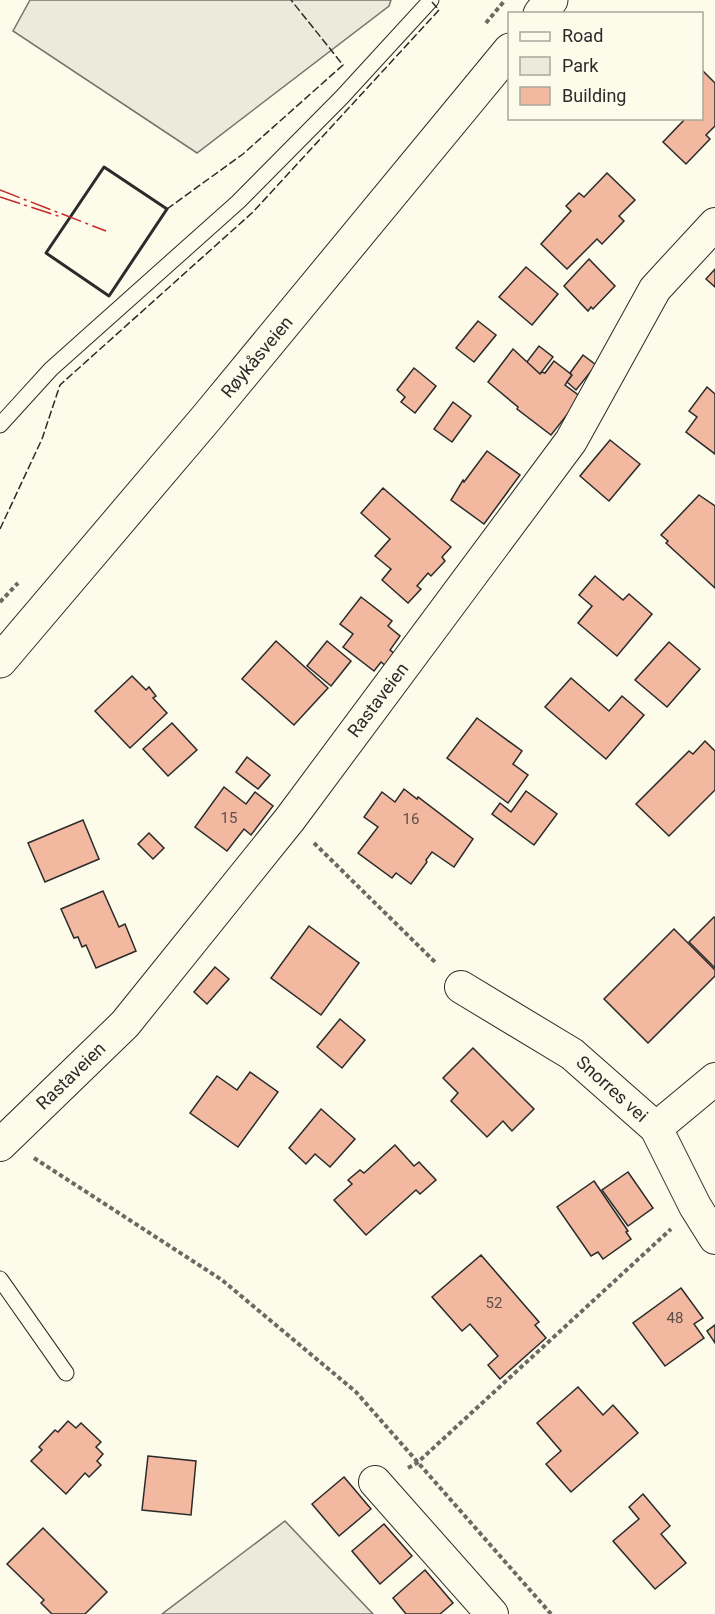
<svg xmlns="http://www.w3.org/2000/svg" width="715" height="1614" font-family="Roboto,sans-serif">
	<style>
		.green { fill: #ecebdb; stroke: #74746e; stroke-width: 1.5 }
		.building { fill: #f2b8a0; stroke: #2b2b2b; stroke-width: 1.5 }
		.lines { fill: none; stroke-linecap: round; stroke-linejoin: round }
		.lane-casing { stroke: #2b2b2b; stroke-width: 17 }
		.street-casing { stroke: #2b2b2b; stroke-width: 34 }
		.secondary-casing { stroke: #2b2b2b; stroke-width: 35 }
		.path { stroke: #6a6964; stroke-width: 4; stroke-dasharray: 4.5 3; stroke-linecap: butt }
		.lane { stroke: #fdfbea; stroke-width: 15 }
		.street { stroke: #fdfbea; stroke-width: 32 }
		.secondary { stroke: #fdfbea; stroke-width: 33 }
		.fence { stroke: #2b2b2b; stroke-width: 1.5; stroke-dasharray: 8 3; stroke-linecap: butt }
		.wall { stroke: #2b2b2b; stroke-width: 3 }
		.power { stroke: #c62828; stroke-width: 1.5; stroke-dasharray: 21 4.5 3 4.5; stroke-linecap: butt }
		.labels { text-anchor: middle; stroke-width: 4.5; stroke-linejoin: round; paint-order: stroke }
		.number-label { font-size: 15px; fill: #5d4e48 }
		.street-label { font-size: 18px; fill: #2b2b2b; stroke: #fdfbea }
	</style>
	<rect width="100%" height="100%" fill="#fdfbea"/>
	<!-- green -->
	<g class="green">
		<polygon points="30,0 391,0 389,6 197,153 13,31"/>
		<polygon points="285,1521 373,1614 162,1614"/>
	</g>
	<!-- building -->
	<g class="building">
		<polygon points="702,70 715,83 715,126 706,135 710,139 686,164 663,142 684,120 683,118 702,118"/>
		<polygon points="607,173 635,200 619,216 624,221 602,244 597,239 567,269 541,244 571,211 566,206 579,193 584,197"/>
		<polygon points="589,259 615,286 593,309 591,307 588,311 564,286"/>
		<polygon points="526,267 558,294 532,325 499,297"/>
		<polygon points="715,269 715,287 706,279"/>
		<polygon points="478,321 496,335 474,362 456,348"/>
		<polygon points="539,346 553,357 540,374 526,363"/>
		<polygon points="513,349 540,374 542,372 545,373 554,361 572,375 565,385 581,397 551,435 517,409 518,407 488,382"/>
		<polygon points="583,355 596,365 576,390 567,382 572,375 570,373"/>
		<polygon points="414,368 436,386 415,413 401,402 405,397 397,390"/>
		<polygon points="707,387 715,394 715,454 686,432 697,417 689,411"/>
		<polygon points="453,402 471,416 452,442 434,429"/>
		<polygon points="610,440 640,464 609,501 580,476"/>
		<polygon points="487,451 520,475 484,524 451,500 463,480 464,482"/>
		<polygon points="383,488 451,547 442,557 445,561 431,576 428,573 417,586 421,589 408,603 382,580 391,569 375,556 390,539 361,513"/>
		<polygon points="699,495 715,506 715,588 666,543 668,541 661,535"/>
		<polygon points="595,576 623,600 629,594 652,614 617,656 578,623 592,606 579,595"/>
		<polygon points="361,597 392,621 388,626 400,636 390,650 395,654 386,666 381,662 374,671 343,647 353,634 340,624"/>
		<polygon points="276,641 328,688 294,725 242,679"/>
		<polygon points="327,641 351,661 331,686 307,666"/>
		<polygon points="669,642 700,669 667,707 635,680"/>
		<polygon points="132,676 146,690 149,687 156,696 153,698 167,713 130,748 95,711"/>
		<polygon points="571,678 609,711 622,696 644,715 606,759 545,707"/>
		<polygon points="477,718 522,751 513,764 528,775 508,803 447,758"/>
		<polygon points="172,723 197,750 168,776 143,749"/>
		<polygon points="705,741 715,751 715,790 669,836 636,804 689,751 693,754"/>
		<polygon points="247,757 270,775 258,789 236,772"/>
		<polygon points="224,787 246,804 255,792 273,806 251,835 244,829 227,851 195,827"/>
		<polygon points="404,789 417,799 418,797 473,839 454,867 432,852 426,860 427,862 411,884 396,873 392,878 358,853 378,827 364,817 382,792 395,802"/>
		<polygon points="526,791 557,814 534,845 492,814 500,803 511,812"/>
		<polygon points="83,820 99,859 45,882 28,843"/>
		<polygon points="149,833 164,848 153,859 138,844"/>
		<polygon points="103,891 119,927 125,924 136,951 96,968 86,945 82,947 78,937 74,938 61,909"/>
		<polygon points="714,917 715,918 715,968 689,942"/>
		<polygon points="309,926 359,963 321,1015 271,978"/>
		<polygon points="674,929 715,970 715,976 648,1043 604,999"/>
		<polygon points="215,967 229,979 207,1004 194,992"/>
		<polygon points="340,1019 365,1040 342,1068 317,1047"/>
		<polygon points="473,1048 534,1109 512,1131 503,1121 487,1137 451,1101 458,1093 443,1078"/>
		<polygon points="250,1072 278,1092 238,1147 190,1113 217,1076 237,1090"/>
		<polygon points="321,1109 355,1139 330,1167 315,1154 306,1164 289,1148"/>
		<polygon points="395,1145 414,1166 419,1162 436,1180 420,1194 416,1190 366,1235 334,1200 352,1184 348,1180 360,1170 364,1173"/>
		<polygon points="628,1172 653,1208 628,1226 602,1190"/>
		<polygon points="594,1181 628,1231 626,1232 631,1239 603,1259 598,1252 591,1256 557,1207"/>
		<polygon points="481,1255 539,1322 535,1325 546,1338 500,1379 488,1365 498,1356 470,1324 462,1331 432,1297"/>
		<polygon points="681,1288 703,1318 694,1324 704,1338 665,1366 633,1323"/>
		<polygon points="715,1325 715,1343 707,1331"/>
		<polygon points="578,1387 603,1415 613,1405 638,1433 571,1492 546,1464 561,1451 537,1423"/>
		<polygon points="68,1421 76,1428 81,1423 101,1442 96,1447 103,1454 97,1461 101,1465 89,1477 85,1473 66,1494 31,1461 42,1450 39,1447 55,1430 58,1432"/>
		<polygon points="148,1456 196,1461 191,1515 142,1510"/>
		<polygon points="344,1477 371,1509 339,1536 312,1504"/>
		<polygon points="643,1494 670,1526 661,1534 686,1563 655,1589 613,1541 639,1519 629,1507"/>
		<polygon points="384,1524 412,1556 380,1584 352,1551"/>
		<polygon points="43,1528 107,1592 85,1614 52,1614 41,1603 44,1600 7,1564"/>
		<polygon points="425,1570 453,1603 440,1614 406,1614 393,1598"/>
	</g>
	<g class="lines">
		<defs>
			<g id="lane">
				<polyline points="0,425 51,369 238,202 342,97 431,0"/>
				<polyline points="0,1279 66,1373"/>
			</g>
			<g id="street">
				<polyline points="461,987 572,1054 656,1128 695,1206 715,1238"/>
				<polyline points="656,1128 715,1079"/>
				<polyline points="0,1145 125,1024 290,819 571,441 655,289 715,224"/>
				<polyline points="375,1482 492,1614"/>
			</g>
			<g id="secondary">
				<polyline points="540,14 551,0"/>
				<polyline points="0,661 208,416 510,50"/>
			</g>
		</defs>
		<!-- lane casing -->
		<use href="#lane" class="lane-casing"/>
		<!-- street casing -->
		<use href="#street" class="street-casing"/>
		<!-- secondary casing -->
		<use href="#secondary" class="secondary-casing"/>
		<!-- path -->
		<g class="path">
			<polyline points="486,23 505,0"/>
			<polyline points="0,602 18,583"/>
			<polyline points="314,843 437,964"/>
			<polyline points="34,1158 222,1280 356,1392 551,1614"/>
			<polyline points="408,1468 417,1463 671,1229"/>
		</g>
		<!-- lane -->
		<use href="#lane" class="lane"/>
		<!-- street -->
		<use href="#street" class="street"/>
		<!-- secondary -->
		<use href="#secondary" class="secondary"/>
		<!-- fence -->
		<g class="fence">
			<polyline points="167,209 243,154 343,65 291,0"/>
			<polyline points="0,529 42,439 60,385 253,212 439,10 432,2"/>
		</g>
		<!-- wall -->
		<polygon class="wall" points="104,167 167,209 109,296 46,253"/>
		<!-- power -->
		<g class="power">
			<polyline points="0,190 106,231"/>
			<polyline points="0,197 61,217"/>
		</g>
	</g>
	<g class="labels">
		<!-- number labels -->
		<g class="number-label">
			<text x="229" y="823">15</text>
			<text x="411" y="824">16</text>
			<text x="494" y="1308">52</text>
			<text x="675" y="1323">48</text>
		</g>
		<!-- street labels -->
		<g class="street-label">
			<text transform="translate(257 357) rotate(-50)" y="6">Røykåsveien</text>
			<text transform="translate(378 700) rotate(-53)" y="6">Rastaveien</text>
			<text transform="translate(71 1076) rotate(-44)" y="6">Rastaveien</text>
			<text transform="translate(612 1089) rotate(42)" y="6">Snorres vei</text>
		</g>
	</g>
	<!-- legend -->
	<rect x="508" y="12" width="195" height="108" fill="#fdfbea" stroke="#a9a89e" stroke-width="1.5"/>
	<rect x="520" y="32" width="30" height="9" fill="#fdfbea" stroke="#a9a89e" stroke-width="1.5"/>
	<text x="562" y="42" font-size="18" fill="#2b2b2b">Road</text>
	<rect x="520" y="57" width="30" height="18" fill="#ecebdb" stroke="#a9a89e" stroke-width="1.5"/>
	<text x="562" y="72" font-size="18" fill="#2b2b2b">Park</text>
	<rect x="520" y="87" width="30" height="18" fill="#f2b8a0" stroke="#a9a89e" stroke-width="1.5"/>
	<text x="562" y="102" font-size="18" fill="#2b2b2b">Building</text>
</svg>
